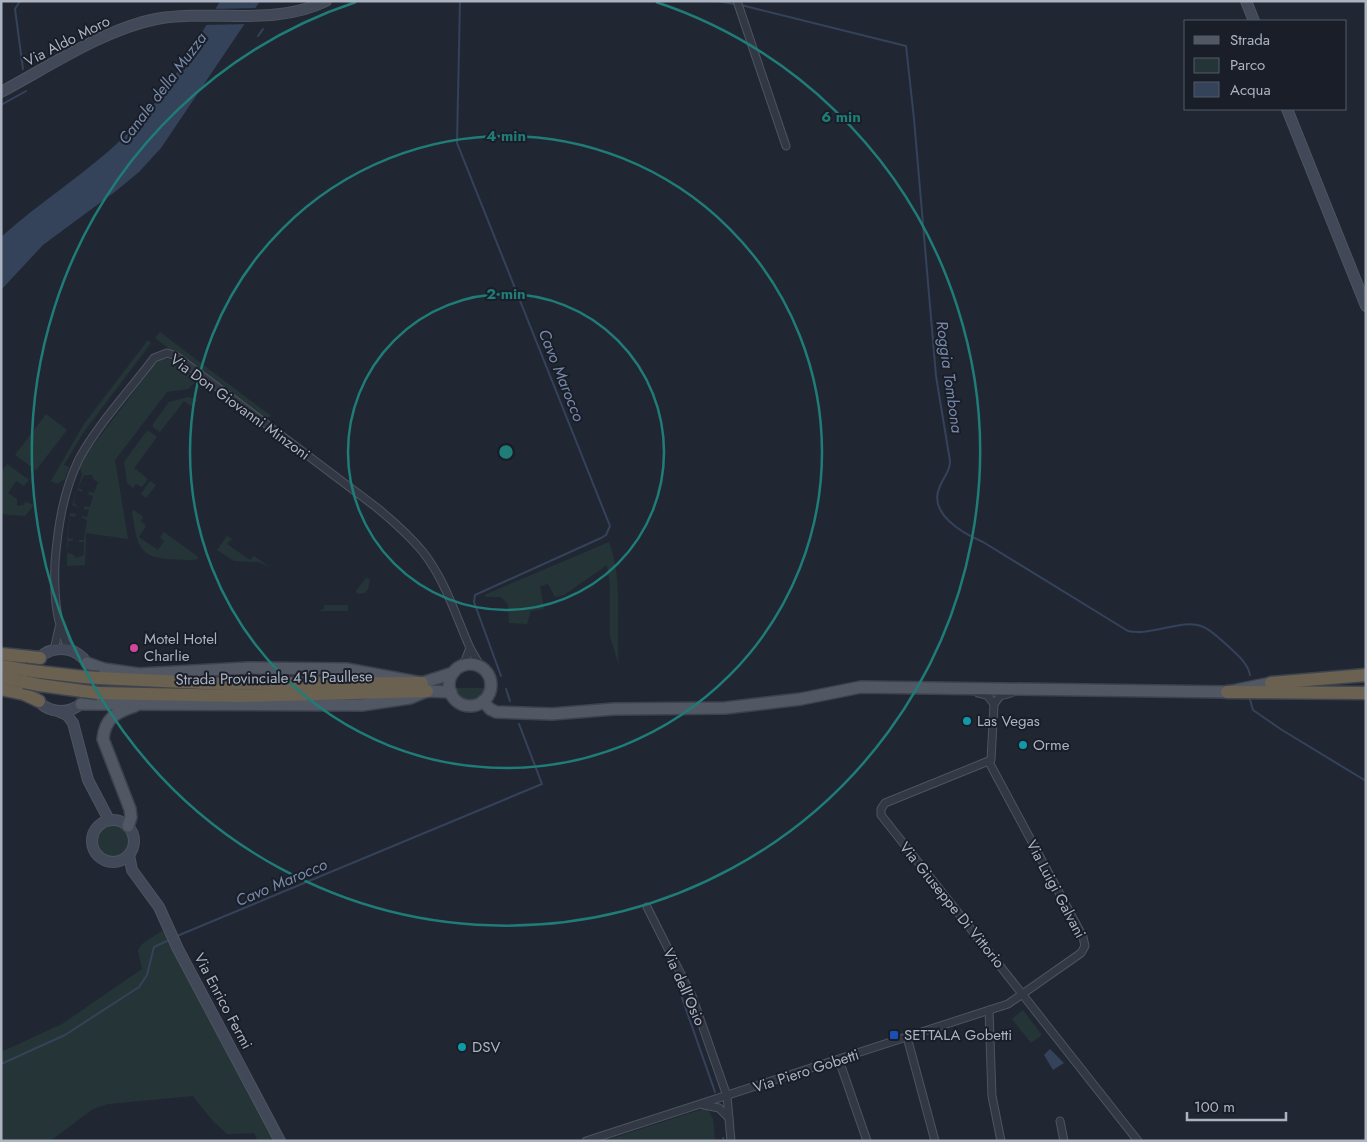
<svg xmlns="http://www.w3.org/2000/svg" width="1367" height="1142" font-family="Jost,sans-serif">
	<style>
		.green { fill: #253537 }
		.water { fill: #34425a }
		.pier { fill: #202733 }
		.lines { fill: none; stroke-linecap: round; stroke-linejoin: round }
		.stream { stroke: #34425a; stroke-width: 2 }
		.street-casing { stroke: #4e545f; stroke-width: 9 }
		.secondary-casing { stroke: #4e545f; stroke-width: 12 }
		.primary-casing { stroke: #3d424e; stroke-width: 14 }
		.highway-casing { stroke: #3e444f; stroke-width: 15 }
		.street { stroke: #333944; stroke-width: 7 }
		.secondary { stroke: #414857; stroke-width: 10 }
		.primary { stroke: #515864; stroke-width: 11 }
		.highway { stroke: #6a6150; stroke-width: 12 }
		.highway-bridge-casing { stroke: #3e444f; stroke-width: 15; stroke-linecap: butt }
		.highway-bridge { stroke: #6a6150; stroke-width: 12 }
		.ring { fill: none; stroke: #1f7c76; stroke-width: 2.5 }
		.hotel-dot { fill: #d1479c; stroke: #191e29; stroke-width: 2 }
		.culture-dot { fill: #0f9aa8; stroke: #191e29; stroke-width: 2 }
		.transit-dot { fill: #1a4fb4; stroke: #191e29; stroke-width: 2 }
		.labels { text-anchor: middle; stroke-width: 4; stroke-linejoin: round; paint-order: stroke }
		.street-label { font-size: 15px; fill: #adb4c1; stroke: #191e29 }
		.poi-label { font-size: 15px; fill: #adb4c1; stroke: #191e29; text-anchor: start }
		.water-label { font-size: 16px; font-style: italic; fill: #7689a9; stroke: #191e29 }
		.centre { fill: #1f7c76; stroke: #191e29; stroke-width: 2.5 }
		.ring-label { font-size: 15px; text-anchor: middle; font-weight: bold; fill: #1f7c76; stroke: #191e29; stroke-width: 4; stroke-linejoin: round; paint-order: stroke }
	</style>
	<rect width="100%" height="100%" fill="#202733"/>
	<!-- green -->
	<g class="green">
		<polygon points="160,332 271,416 265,419 255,414 155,338"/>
		<polygon points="148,340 151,343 83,433 64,465 69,467 65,479 57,484 51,481 84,424"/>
		<polygon points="162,358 176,361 197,378 199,382 195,382 188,389 167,392 115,460 128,539 86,533 85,565 67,566 67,539 70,513 76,514 75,517 70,516 68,538 73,539 73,541 68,541 67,553 72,554 76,558 84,555 84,542 79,542 79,540 84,540 87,520 82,518 82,516 87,517 89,510 84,509 84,506 90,507 93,496 88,494 89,492 94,493 98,482 94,480 92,475 84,475 78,488 83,490 82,492 77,490 74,503 78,507 72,505 82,475 80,467 88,452 156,363"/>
		<polygon points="189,397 197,400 191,406 184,401 160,432 153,427 153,424 169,402"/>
		<polygon points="46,414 67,430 36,470 15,455"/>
		<polygon points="149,431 157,437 134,468 148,479 142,487 136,484 133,488 127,483 124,462 146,432"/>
		<polygon points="7,464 29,480 24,486 16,481 8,493 17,499 17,506 24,505 25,502 34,505 25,516 1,514 1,472"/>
		<polygon points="150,481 156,485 146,498 141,494"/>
		<path d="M134 510 143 517 141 521 146 526 139 537 158 550 164 541 160 537 164 532 197 556 198 559C189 561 179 559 170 559 136 558 137 540 132 512Z"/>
		<polygon points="227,536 234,541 230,540 227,544 250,560 254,556 271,568 259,562 234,561 217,550"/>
		<path d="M609 542C624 582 615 625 619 666L610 636V585L607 565 564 595 555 597 548 584 540 586 544 609 531 611 527 624 509 623 508 604 501 597H487L484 595Z"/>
		<polygon points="366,578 370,579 368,589 365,593 357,594 356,591"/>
		<polygon points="324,605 348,605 348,611 318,611 324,609"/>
		<polygon points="456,688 486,688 482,698 473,703 462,701"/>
		<circle cx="113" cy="841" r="16"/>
		<polygon points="165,929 276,1141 258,1141 254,1133 227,1134 212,1120 193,1096 108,1104 93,1109 50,1141 1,1141 1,1052 62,1024 142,969 138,950 142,944"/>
		<polygon points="1023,1010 1042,1035 1031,1043 1012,1019"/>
		<polygon points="703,1109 708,1110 713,1119 715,1141 604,1141"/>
	</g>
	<!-- water -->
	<g class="water">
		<path d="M220 1H260L161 148 139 172 116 191 43 245 1 290V237C40 202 85 174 123 138 162 102 194 47 220 1Z"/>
		<polygon points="1050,1049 1064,1063 1053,1070 1044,1055"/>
	</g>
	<!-- pier -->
	<polygon class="pier" points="258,8 248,24 204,25 213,9"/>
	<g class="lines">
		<!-- stream -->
		<g class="stream">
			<polyline points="20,1 15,9 23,69"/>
			<polyline points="460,1 457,143 610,526 606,535 601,538 475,595 474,602 501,676"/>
			<polyline points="717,1 735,4"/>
			<path d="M741 5 906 46 914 119 936 376 950 461C950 472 944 476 940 486 927 513 962 533 983 542L1128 631C1150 636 1183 619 1201 626 1211 629 1222 641 1229 647 1238 655 1248 664 1250 675"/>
			<polyline points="258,36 263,29"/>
			<polyline points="1,105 26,91"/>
			<polyline points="506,689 510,701"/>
			<polyline points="1249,696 1253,710 1282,730 1366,781"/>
			<polyline points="177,936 542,784 519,724"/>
			<polyline points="681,995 715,1092"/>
			<polyline points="1,1064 65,1035 139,987 147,975 154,947 171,939"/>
			<polyline points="723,1138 724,1141"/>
		</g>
		<defs>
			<g id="street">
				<polyline points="737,1 786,146"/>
				<polyline points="54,650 59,628"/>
				<path d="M70 651C55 623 54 593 55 562 58 526 63 492 79 459 98 424 130 390 154 358L167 353 176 356 376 507C393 521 409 535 423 552 445 580 456 616 470 648"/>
				<polyline points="463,666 470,648 481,667"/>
				<polyline points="978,693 987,695 994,704 991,760 885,803 881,809 881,815 1138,1141"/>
				<polyline points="994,704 1000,696 1011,693"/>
				<polyline points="647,907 692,996 727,1096 731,1141"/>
				<polyline points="989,1010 992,1096 1001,1141"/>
				<polyline points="907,1037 935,1141"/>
				<polyline points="839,1060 867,1141"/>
				<polyline points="704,1105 719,1108 729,1118"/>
				<polyline points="1060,1121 1064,1141"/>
				<polyline points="586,1141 1008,1004 1081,953 1085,946 1083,937 989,762"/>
			</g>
			<g id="secondary">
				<polyline points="1246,1 1254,21"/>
				<path d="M1 92C48 67 105 29 156 19 211 9 274 27 326 1"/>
				<polyline points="1287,109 1366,306"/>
				<circle cx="61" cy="680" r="31"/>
				<polyline points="58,711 67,715 73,723 88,780 109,820"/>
				<circle cx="113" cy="841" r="21"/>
				<polyline points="129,855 132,870 159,907 178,949 280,1141"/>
			</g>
			<g id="primary">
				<polyline points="87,663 104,669 139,674 248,668 346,669 422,683 453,673"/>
				<circle cx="470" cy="685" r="21"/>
				<polyline points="483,701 490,709 496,712 552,714 614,709 725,708 801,699 861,687 1227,692 1271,683"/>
				<polyline points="81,704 362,705 410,698 427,691 451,692"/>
				<path d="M128 826 131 817 130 809 103 739C105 718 116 712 135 706"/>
			</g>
			<g id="highway">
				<polyline points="1,654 40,658"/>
				<polyline points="1,666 25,670"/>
				<polyline points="40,672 84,677"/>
				<polyline points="1,677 24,682"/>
				<polyline points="99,678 225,684 422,683"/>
				<polyline points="1271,683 1366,675"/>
				<polyline points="39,685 83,691"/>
				<polyline points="1,689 24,694 39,701"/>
				<polyline points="1227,692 1366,693"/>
				<polyline points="98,693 240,696 427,691"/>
			</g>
		</defs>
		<!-- street casing -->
		<use href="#street" class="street-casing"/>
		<!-- secondary casing -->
		<use href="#secondary" class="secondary-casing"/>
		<!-- primary casing -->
		<use href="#primary" class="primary-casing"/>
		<!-- highway casing -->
		<use href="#highway" class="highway-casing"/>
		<!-- street -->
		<use href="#street" class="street"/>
		<!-- secondary -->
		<use href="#secondary" class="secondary"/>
		<!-- primary -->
		<use href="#primary" class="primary"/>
		<!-- highway -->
		<use href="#highway" class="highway"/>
		<defs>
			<g id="highway-bridge">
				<polyline points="25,670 40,672"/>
				<polyline points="84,677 99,678"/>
				<polyline points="24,682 39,685"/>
				<polyline points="83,691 98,693"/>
			</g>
		</defs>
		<!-- highway-bridge casing -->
		<use href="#highway-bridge" class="highway-bridge-casing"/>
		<!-- highway-bridge -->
		<use href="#highway-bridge" class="highway-bridge"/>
	</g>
	<!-- distance rings -->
	<g class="ring">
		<circle cx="506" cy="452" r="158"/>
		<circle cx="506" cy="452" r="316"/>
		<path d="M656 2A474 474 0 1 1 356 2"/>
	</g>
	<!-- markers -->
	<circle class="hotel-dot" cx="134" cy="648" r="5"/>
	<g class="culture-dot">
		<circle cx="967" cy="721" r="5"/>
		<circle cx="1023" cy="745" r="5"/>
		<circle cx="462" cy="1047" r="5"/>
	</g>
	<rect class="transit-dot" x="889" y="1030" width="10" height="10" rx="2.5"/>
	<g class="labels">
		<!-- street labels -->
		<g class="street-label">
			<text transform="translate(67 41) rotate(-27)" y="5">Via Aldo Moro</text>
			<text transform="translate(240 407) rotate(36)" y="5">Via Don Giovanni Minzoni</text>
			<text transform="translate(274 678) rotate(-1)" y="5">Strada Provinciale 415 Paullese</text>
			<text transform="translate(1056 889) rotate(62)" y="5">Via Luigi Galvani</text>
			<text transform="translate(952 905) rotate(51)" y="5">Via Giuseppe Di Vittorio</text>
			<text transform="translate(684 987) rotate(66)" y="5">Via dell'Osio</text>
			<text transform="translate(223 1001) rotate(62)" y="5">Via Enrico Fermi</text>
			<text transform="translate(806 1071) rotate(-18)" y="5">Via Piero Gobetti</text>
		</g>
		<!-- poi labels -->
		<g class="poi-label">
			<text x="144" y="644">Motel Hotel<tspan x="144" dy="17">Charlie</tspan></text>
			<text x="977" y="726">Las Vegas</text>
			<text x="1033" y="750">Orme</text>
			<text x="904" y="1040">SETTALA Gobetti</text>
			<text x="472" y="1052">DSV</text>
		</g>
		<!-- water labels -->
		<g class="water-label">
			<text transform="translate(162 88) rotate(-53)" y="6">Canale della Muzza</text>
			<text transform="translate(562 375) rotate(68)" y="6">Cavo Marocco</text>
			<text transform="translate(950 377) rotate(82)" y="6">Roggia Tombona</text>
			<text transform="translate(281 882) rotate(-23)" y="6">Cavo Marocco</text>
		</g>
	</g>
	<circle cx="506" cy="452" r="8" class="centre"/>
	<g class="ring-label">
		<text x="841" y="122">6 min</text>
		<text x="506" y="141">4 min</text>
		<text x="506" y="299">2 min</text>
	</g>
	<!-- border -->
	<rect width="1367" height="1142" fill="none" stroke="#adb4c1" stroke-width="5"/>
	<!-- legend -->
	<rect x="1184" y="20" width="162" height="90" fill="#191e29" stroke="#545a66"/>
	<rect x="1194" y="36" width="25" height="8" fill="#515864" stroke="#545a66"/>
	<text x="1230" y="45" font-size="15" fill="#adb4c1">Strada</text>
	<rect x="1194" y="58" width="25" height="15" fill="#253537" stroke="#545a66"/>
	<text x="1230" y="70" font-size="15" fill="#adb4c1">Parco</text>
	<rect x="1194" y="82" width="25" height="15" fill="#34425a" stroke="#545a66"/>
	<text x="1230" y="95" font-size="15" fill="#adb4c1">Acqua</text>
	<!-- scale -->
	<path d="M1187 1112v8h99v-8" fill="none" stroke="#adb4c1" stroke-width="2.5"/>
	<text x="1194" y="1112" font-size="15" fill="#adb4c1" stroke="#191e29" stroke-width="4" paint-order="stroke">100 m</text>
</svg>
